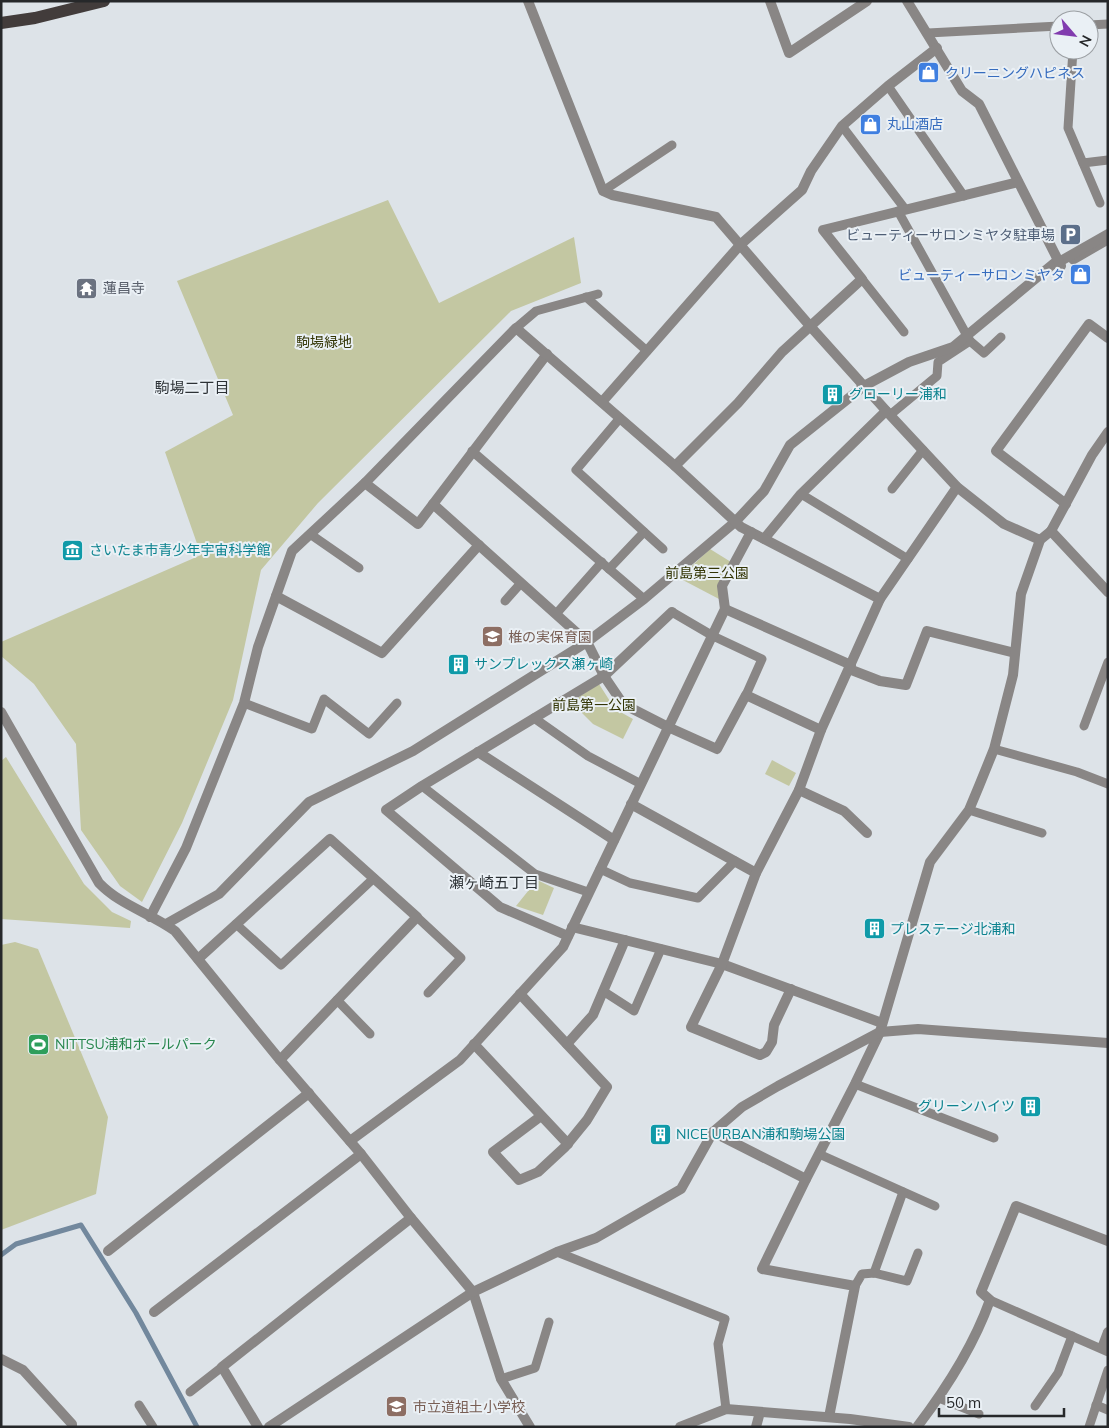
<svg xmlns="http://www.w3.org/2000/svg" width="1109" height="1428" font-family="Mulish,'Noto Sans JP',sans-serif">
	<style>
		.green { fill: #c3c7a2 }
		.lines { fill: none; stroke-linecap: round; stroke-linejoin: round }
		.stream { stroke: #72889d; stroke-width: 5 }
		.service { stroke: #898685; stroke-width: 9 }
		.pedestrian { stroke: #898685; stroke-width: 10 }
		.minor { stroke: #898685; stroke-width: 10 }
		.tertiary { stroke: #898685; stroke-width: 10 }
		.primary { stroke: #423c3b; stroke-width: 12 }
		.labels { text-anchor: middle; stroke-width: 4; stroke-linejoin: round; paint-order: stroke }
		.shop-label { font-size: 14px; fill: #366cbe; stroke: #eaf0f5; text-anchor: start }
		.service-label { font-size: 14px; fill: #4e5e75; stroke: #eaf0f5; text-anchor: end }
		.worship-label { font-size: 14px; fill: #5b616d; stroke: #eaf0f5; text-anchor: start }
		.park-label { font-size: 14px; fill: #333505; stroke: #eaf0f5 }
		.culture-label { font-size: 14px; fill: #0d838f; stroke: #eaf0f5; text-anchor: start }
		.education-label { font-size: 14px; fill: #785e54; stroke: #eaf0f5; text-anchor: start }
		.leisure-label { font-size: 14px; fill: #27864d; stroke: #eaf0f5; text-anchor: start }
		.neighbourhood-label { font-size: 15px; fill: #2d3236; stroke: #eaf0f5 }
	</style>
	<rect width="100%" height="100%" fill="#dde3e8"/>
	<!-- green -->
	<g class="green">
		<polygon points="388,200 439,303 574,237 581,283 511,311 318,503 261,570 233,700 182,823 142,902 120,886 81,830 76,744 34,684 1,656 1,642 201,555 165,452 233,415 177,281"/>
		<polygon points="710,549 731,562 719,599 679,578"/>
		<polygon points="599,684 615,709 633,719 623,739 593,724 571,702"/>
		<polygon points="6,757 84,884 112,912 131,921 130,928 1,919 1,761"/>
		<polygon points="772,760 796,773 789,786 765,774"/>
		<polygon points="537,880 554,888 543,915 516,906"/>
		<polygon points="15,942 38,949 108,1117 96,1194 1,1230 1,945"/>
	</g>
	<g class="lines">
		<!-- stream -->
		<polyline class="stream" points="1,1255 16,1244 81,1225 136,1313 197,1427"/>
		<!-- service -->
		<g class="service">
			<polyline points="1089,25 1108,24"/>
			<polyline points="928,33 1059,26"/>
			<polyline points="1073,50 1068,128 1100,203"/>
			<polyline points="888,86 964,196"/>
			<polyline points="842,126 905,209"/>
			<polyline points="1083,163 1108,160"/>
			<polyline points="603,191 672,145"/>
			<polyline points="1073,260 1108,240"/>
			<polyline points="862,279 904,332"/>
			<polyline points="586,297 647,351"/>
			<polyline points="516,328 536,311 598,294"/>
			<polyline points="970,341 984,353 1001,337"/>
			<polyline points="890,415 937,376 938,362 970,341 898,211"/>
			<polyline points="620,418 576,470 663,549"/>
			<polyline points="472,451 644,599"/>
			<polyline points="892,489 923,450"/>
			<polyline points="801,494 908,559"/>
			<polyline points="310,534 359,568"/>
			<polyline points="609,569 644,532"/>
			<polyline points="505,601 521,583"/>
			<polyline points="672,612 713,636 762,659 746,695"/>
			<polyline points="556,614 602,562"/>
			<polyline points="244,703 312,729 324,699 369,734 397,703"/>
			<polyline points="534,718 588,756 641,784"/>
			<polyline points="1084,726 1108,662"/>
			<polyline points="994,749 1077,772 1108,784"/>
			<polyline points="422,786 535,874 588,892"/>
			<polyline points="969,810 1042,833"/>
			<polyline points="600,869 630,883 698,898 735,861"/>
			<polyline points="417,917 461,958 428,993"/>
			<polyline points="236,924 281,965 374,878"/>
			<polyline points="603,991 634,1011 661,949"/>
			<polyline points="337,1000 370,1034"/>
			<polyline points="855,1084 994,1138"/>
			<polyline points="819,1154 935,1206"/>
			<polyline points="557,1252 725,1319 718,1344 726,1409"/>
			<polyline points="874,1273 903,1192"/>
			<polyline points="855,1286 862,1274 874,1273 907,1281 918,1253"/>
			<polyline points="990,1300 1108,1352"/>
			<polyline points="501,1379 535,1368 549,1322"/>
			<polyline points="190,1392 222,1367"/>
			<polyline points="939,1398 979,1414"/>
			<polyline points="139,1405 153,1427"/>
			<polyline points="1096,1405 1108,1410"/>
			<polyline points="1035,1406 1058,1373 1072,1336"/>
			<polyline points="1089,1427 1108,1370"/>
		</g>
		<!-- pedestrian -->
		<g class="pedestrian">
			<polyline points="1059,262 1108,234"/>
			<polyline points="166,924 219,894 309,802 413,751 587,642 644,599 735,522 764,491 790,445 864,386 909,362 953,347 1058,260"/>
		</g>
		<!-- minor -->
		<g class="minor">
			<polyline points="528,1 603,191 612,195 716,217 810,326 890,415 957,487 1004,524 1040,540"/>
			<polyline points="770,1 789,53 867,1"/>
			<polyline points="907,1 962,91 979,104 1061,266"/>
			<polyline points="602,402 740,245 802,190 811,171 842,126 888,86 937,48"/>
			<polyline points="675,466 738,403 782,352 862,279 823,230 1018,182"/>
			<polyline points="365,483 418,524 547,354"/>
			<polyline points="433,504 587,642 604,676 623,704 668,727 717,749 746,695 821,730"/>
			<polyline points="1066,504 996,451 1089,324 1108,338"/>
			<polyline points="1051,531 1108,592"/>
			<polyline points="764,539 801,494 886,411"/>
			<polyline points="276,596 382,653 479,545"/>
			<polyline points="725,609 851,665"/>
			<polyline points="849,669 880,681 906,685 927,631 1015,653"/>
			<polyline points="478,752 614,840"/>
			<polyline points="799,790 844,811 867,833"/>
			<polyline points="631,804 756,873"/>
			<polyline points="150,917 186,848 244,703 258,647 292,551 365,483 516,328 675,466 741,527 880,599"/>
			<polyline points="572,927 722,964 882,1023"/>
			<polyline points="568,936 500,907 386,810 422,786 604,676 672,612"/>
			<polyline points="198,959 330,839 417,917 280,1060"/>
			<polyline points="791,989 774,1025 772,1042 766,1052 760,1055 691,1027 722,964 756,873 799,790 821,730 880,599 957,487"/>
			<polyline points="520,994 607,1087 587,1120 565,1147 538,1172 519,1180 493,1152 541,1116"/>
			<polyline points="474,1044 568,1144"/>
			<polyline points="567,1044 593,1015 625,940"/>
			<polyline points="713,1132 806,1179"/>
			<polyline points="350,1141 460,1060 563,947 725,609 722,586 751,532"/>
			<polyline points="108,1251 309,1093"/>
			<polyline points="473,1292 501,1379 530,1427"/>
			<polyline points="154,1312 361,1154"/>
			<polyline points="1102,1348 1108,1332"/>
			<polyline points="1,1359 23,1370 72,1424 72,1427"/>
			<polyline points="829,1417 855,1286 762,1269 806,1179 855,1084 880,1032 930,862 969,810 979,786 994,749 1013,675 1021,594 1040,540 1051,531 1092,455 1108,432"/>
			<polyline points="258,1427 222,1367 411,1218"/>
			<polyline points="269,1427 473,1292 557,1252 596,1238 681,1189 713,1132 742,1107 778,1086 880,1032 918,1029 1108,1043"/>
			<polyline points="680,1427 726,1409 850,1419 909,1427"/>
			<polyline points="756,1427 760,1412"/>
			<path d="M917 1427C946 1389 974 1345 990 1300L981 1292 1016 1206 1108 1241"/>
		</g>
		<!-- tertiary -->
		<path class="tertiary" d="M1 712 99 883C120 905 150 913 175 931L280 1060 361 1154 411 1218 473 1292"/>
		<!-- primary -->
		<polyline class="primary" points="1,23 35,18 104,1"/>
	</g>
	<!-- icons -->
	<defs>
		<symbol id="shop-square" viewBox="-11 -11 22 22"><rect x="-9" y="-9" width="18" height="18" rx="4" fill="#3f7fe0" stroke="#eaf0f5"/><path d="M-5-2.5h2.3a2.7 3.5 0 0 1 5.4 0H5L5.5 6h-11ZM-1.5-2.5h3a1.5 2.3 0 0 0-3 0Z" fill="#fff"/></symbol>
		<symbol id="parking-square" viewBox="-11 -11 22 22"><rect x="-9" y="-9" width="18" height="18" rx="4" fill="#5c6f8a" stroke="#eaf0f5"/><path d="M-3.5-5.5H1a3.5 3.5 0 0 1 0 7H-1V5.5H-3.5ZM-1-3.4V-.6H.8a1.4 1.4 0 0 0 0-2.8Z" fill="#fff"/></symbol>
		<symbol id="temple-square" viewBox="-11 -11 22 22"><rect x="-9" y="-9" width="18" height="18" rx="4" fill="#6b7280" stroke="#eaf0f5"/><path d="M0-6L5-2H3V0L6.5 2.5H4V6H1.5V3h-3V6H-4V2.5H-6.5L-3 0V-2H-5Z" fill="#fff"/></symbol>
		<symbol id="building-square" viewBox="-11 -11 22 22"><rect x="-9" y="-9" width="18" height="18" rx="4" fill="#0f9aa8" stroke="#eaf0f5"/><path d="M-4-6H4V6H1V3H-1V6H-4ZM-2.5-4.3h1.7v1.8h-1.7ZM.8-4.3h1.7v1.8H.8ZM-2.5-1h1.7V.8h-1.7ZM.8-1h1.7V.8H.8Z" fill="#fff"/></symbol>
		<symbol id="museum-square" viewBox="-11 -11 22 22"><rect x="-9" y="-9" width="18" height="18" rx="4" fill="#0f9aa8" stroke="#eaf0f5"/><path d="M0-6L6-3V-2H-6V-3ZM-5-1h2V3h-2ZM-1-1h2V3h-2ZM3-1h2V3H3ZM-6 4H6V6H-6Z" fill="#fff"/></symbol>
		<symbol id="school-square" viewBox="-11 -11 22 22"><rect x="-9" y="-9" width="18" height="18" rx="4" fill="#8d6e63" stroke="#eaf0f5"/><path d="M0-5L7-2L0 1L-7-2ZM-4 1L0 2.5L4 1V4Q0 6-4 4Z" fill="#fff"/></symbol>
		<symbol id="stadium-square" viewBox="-11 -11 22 22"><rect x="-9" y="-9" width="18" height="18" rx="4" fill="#2e9e5b" stroke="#eaf0f5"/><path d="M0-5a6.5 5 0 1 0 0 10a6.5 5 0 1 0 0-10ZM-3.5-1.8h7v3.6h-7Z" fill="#fff"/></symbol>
	</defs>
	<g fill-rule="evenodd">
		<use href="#shop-square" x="916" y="60" width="25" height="25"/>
		<use href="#shop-square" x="858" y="112" width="25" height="25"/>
		<use href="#parking-square" x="1058" y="222" width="25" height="25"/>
		<use href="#shop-square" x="1068" y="262" width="25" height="25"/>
		<use href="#temple-square" x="74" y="276" width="25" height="25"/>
		<use href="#building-square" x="820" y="382" width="25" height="25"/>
		<use href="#museum-square" x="60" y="538" width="25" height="25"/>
		<use href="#school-square" x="480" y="624" width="25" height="25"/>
		<use href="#building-square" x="446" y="652" width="25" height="25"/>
		<use href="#building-square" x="862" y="916" width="25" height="25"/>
		<use href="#stadium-square" x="26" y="1032" width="25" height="25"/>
		<use href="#building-square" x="1018" y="1094" width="25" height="25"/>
		<use href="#building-square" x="648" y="1122" width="25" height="25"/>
		<use href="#school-square" x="384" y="1394" width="25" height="25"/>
	</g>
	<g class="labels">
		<!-- shop labels -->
		<g class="shop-label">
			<text x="945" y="78">クリーニングハピネス</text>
			<text x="887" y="129">丸山酒店</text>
			<text x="1065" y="280" text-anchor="end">ビューティーサロンミヤタ</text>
		</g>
		<!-- service labels -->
		<g class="service-label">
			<text x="1055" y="240">ビューティーサロンミヤタ駐車場</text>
		</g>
		<!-- worship labels -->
		<g class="worship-label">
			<text x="103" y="293">蓮昌寺</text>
		</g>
		<!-- park labels -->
		<g class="park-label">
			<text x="324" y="347">駒場緑地</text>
			<text x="707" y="578">前島第三公園</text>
			<text x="594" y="710">前島第一公園</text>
		</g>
		<!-- culture labels -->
		<g class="culture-label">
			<text x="849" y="399">グローリー浦和</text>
			<text x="89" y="555">さいたま市青少年宇宙科学館</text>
			<text x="474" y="669">サンプレックス瀬ヶ崎</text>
			<text x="890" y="934">プレステージ北浦和</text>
			<text x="1015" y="1111" text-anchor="end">グリーンハイツ</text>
			<text x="676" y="1139">NICE URBAN浦和駒場公園</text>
		</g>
		<!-- education labels -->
		<g class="education-label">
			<text x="508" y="642">椎の実保育園</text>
			<text x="413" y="1412">市立道祖土小学校</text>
		</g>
		<!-- leisure labels -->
		<g class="leisure-label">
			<text x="55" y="1049">NITTSU浦和ボールパーク</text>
		</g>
		<!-- neighbourhood labels -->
		<g class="neighbourhood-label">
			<text x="192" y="393">駒場二丁目</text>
			<text x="494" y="888">瀬ヶ崎五丁目</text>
		</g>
	</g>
	<!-- border -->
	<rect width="1109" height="1428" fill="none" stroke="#26282a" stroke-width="5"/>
	<!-- north arrow -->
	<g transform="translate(1074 35) rotate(118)"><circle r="24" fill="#eaf0f5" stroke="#9ca0a4"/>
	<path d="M0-4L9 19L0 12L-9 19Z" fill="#813bae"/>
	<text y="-8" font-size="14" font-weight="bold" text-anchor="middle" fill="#26282a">N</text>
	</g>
	<!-- scale -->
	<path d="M939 1408v8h125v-8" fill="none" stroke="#26282a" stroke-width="2.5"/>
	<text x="946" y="1408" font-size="15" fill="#26282a" stroke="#eaf0f5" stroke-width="4" paint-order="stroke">50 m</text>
</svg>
